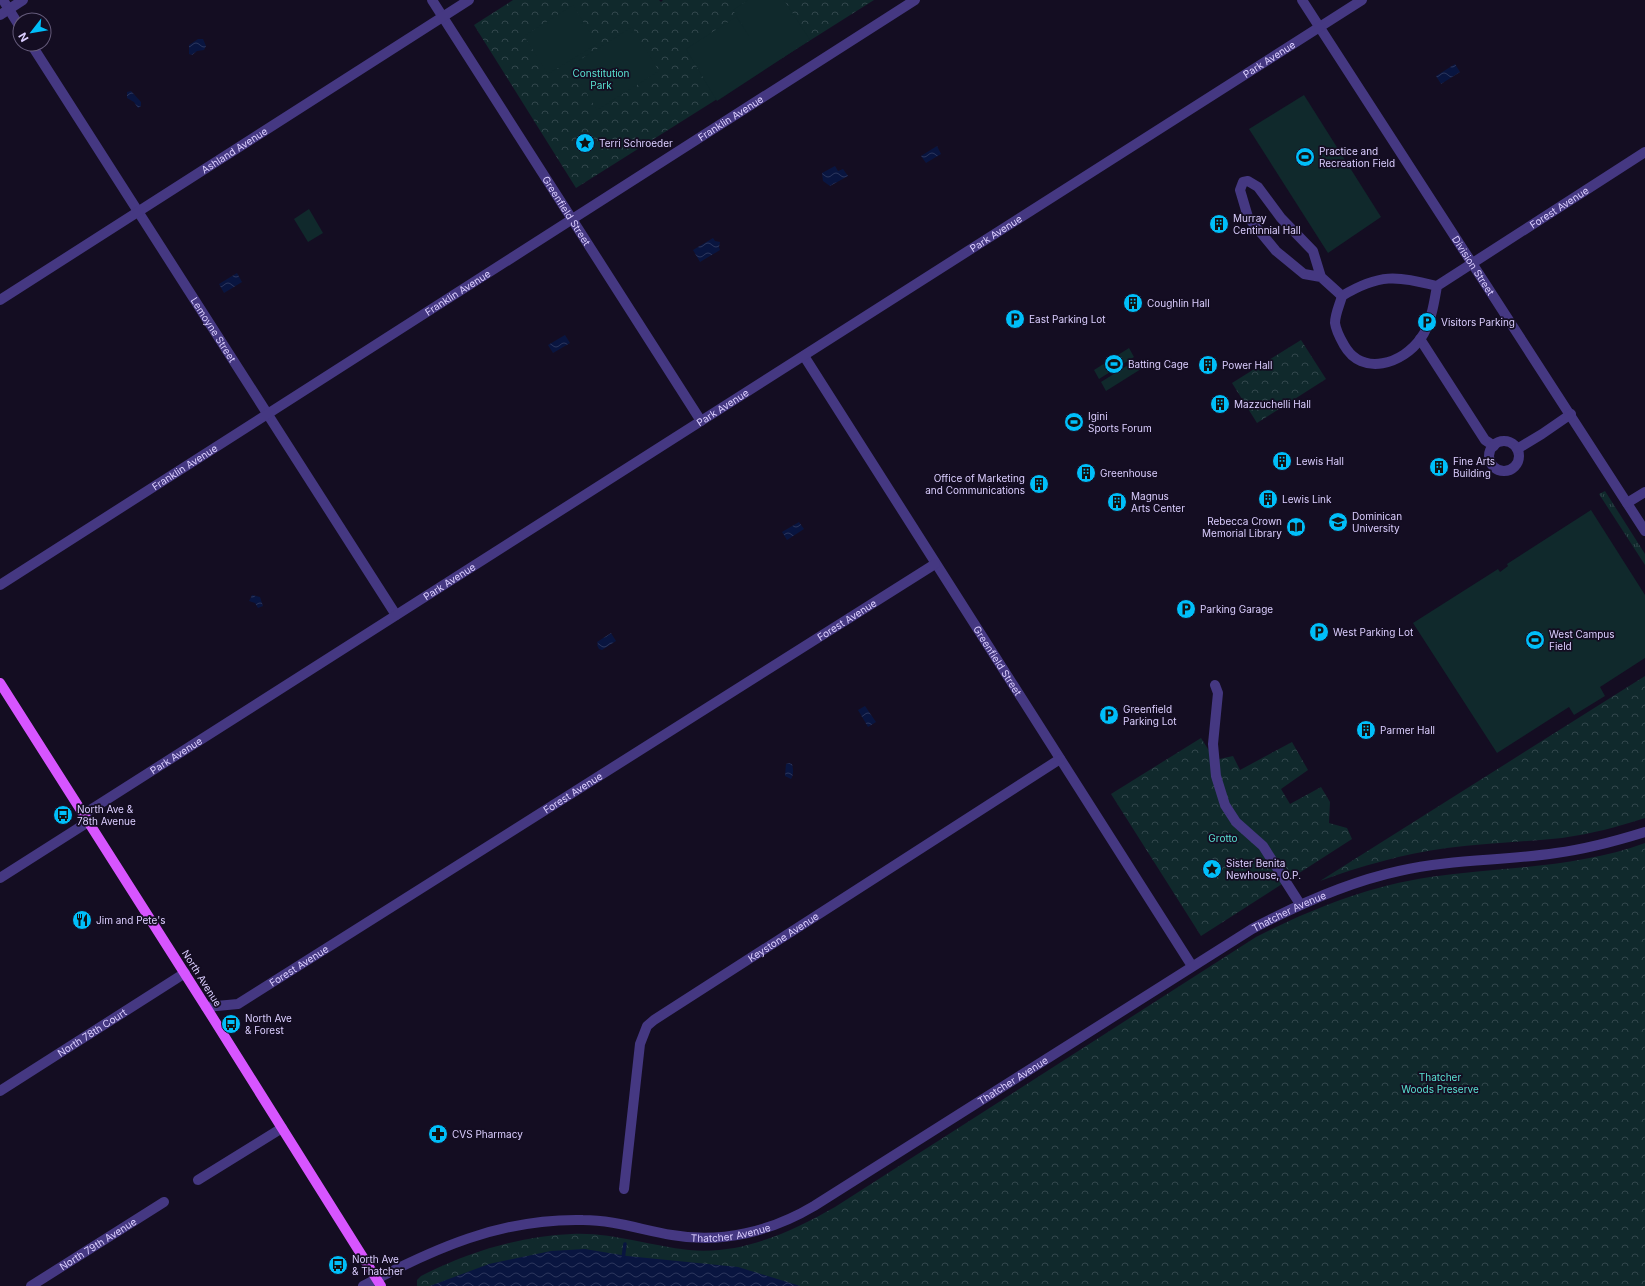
<svg xmlns="http://www.w3.org/2000/svg" width="1645" height="1286" font-family="Inter,sans-serif">
	<style>
		.grass { fill: url(#grass-tufts) }
		.park { fill: url(#park-crowns) }
		.pitch { fill: #10292c }
		.water { fill: url(#water-waves) }
		.lines { fill: none; stroke-linecap: round; stroke-linejoin: round }
		.stream { stroke: #091540; stroke-width: 3.5 }
		.minor { stroke: #453882; stroke-width: 10 }
		.major { stroke: #d755ff; stroke-width: 10 }
		.labels { text-anchor: middle; stroke-width: 3.5; stroke-linejoin: round; paint-order: stroke }
		.street-label { font-size: 10px; fill: #dbceff; stroke: #140d22 }
		.park-label { font-size: 10px; fill: #59e0d1; stroke: #140d22 }
		.poi-label { font-size: 10px; fill: #dbceff; stroke: #140d22; text-anchor: start }
	</style>
	<defs>
		<pattern id="grass-tufts" width="24" height="20" patternUnits="userSpaceOnUse"><rect width="24" height="20" fill="#10292c"/><path d="M3 7l-1-3M5 7V3M7 7l1-3M15 17l-1-3M17 17v-4M19 17l1-3" fill="none" stroke="#32474c"/></pattern>
		<pattern id="park-crowns" width="20" height="18" patternUnits="userSpaceOnUse"><rect width="20" height="18" fill="#10292c"/><path d="M2 6a3 3 0 1 1 6 0M12 15a3 3 0 1 1 6 0" fill="none" stroke="#32474c"/></pattern>
		<pattern id="water-waves" width="16" height="10" patternUnits="userSpaceOnUse"><rect width="16" height="10" fill="#091540"/><path d="M0 5q4-4 8 0t8 0" fill="none" stroke="#2c365d"/></pattern>
	</defs>
	<rect width="100%" height="100%" fill="#140d22"/>
	<!-- grass -->
	<polygon class="grass" points="1605,491 1645,554 1645,565 1599,494"/>
	<!-- park -->
	<g class="park">
		<polygon points="513,0 659,0 661,2 663,0 874,0 576,188 474,25"/>
		<polygon points="1301,340 1326,379 1257,423 1232,383"/>
		<path d="M1645 676V818C1618 827 1590 834 1562 838 1524 842 1485 843 1447 848 1403 854 1361 866 1320 881Z"/>
		<polygon points="1201,738 1215,760 1233,756 1240,770 1292,742 1308,770 1281,789 1290,804 1321,787 1330,802 1329,823 1347,828 1352,839 1201,936 1111,794"/>
		<path d="M1645 843V1286H417V1280L421 1276C467 1252 520 1236 572 1234 612 1232 650 1246 689 1250 742 1255 791 1232 835 1207L1256 937C1311 909 1369 886 1430 877 1501 867 1577 868 1645 843Z"/>
	</g>
	<!-- pitch -->
	<g class="pitch">
		<polygon points="748,0 784,0 810,40 717,101 686,49 736,17 749,36 733,10"/>
		<polygon points="573,5 597,44 548,74 524,36"/>
		<polygon points="632,27 659,71 597,110 570,66"/>
		<polygon points="1304,95 1381,217 1328,253 1249,129"/>
		<polygon points="309,209 323,233 308,242 294,219"/>
		<polygon points="1129,348 1134,357 1099,379 1094,370"/>
		<polygon points="1136,360 1141,369 1106,391 1101,382"/>
		<polygon points="1591,510 1645,595 1645,658 1600,687 1605,696 1574,715 1569,707 1497,753 1413,623 1498,569 1500,572 1508,566 1507,564"/>
	</g>
	<!-- water -->
	<g class="water">
		<polygon points="198,39 203,39 206,46 204,50 197,51 192,55 189,54 189,45"/>
		<polygon points="1455,64 1460,72 1441,84 1436,76"/>
		<polygon points="131,91 141,102 141,106 138,108 134,102 127,98 127,92"/>
		<polygon points="937,146 941,154 926,163 921,156"/>
		<polygon points="835,166 838,171 843,169 848,176 830,186 823,181 822,173"/>
		<polygon points="713,238 715,241 720,242 719,247 720,250 700,262 693,250"/>
		<polygon points="237,273 242,282 224,293 219,284"/>
		<polygon points="565,335 570,343 553,353 548,345"/>
		<polygon points="799,522 804,529 787,540 782,532"/>
		<polygon points="252,595 260,597 263,606 258,608 255,603 249,601"/>
		<polygon points="611,633 616,641 602,650 599,649 597,645 598,644 597,642"/>
		<polygon points="865,706 876,722 868,727 858,710"/>
		<path d="M789 763 792 764C793 768 794 775 791 779L785 776 786 764Z"/>
		<polygon points="585,1249 627,1256 738,1267 800,1286 430,1286 489,1264 551,1251"/>
	</g>
	<g class="lines">
		<!-- stream -->
		<polyline class="stream" points="623,1259 625,1244"/>
		<!-- minor -->
		<g class="minor">
			<polyline points="3,0 20,27"/>
			<path id="s1" d="M432 0 701 421"/>
			<path id="s2" d="M1302 0 1645 531"/>
			<polyline points="0,15 23,0"/>
			<path id="s3" d="M31 44 396 615"/>
			<polyline points="1321,277 1313,251 1281,218 1258,187 1248,181 1243,182 1240,190 1248,217 1276,251 1304,274 1321,277 1342,296"/>
			<path id="s4" d="M1437 286C1434 303 1431 324 1421 338 1403 364 1362 377 1344 345 1340 338 1336 331 1335 323 1335 314 1340 304 1342 296 1380 273 1396 276 1437 286L1645 152"/>
			<path id="s5" d="M0 300 469 0"/>
			<polyline points="1420,339 1485,440 1494,446"/>
			<path id="s6" d="M804 356 1192 966"/>
			<circle cx="1504" cy="456" r="15"/>
			<polyline points="1517,449 1542,434 1571,414"/>
			<polyline points="1627,503 1645,492"/>
			<path id="s7" d="M0 585 915 0"/>
			<polyline points="1215,685 1218,693 1213,744 1216,776 1225,805 1236,822 1263,846 1300,904"/>
			<path id="s8" d="M84 814 1362 0"/>
			<polyline points="0,878 88,822"/>
			<path id="s9" d="M206 1007 238 1004 935 564"/>
			<path id="s10" d="M0 1091 185 973"/>
			<polyline points="198,1180 282,1128"/>
			<path id="s11" d="M624 1189 640 1044 647 1026 654 1020 1060 759"/>
			<path id="s12" d="M31 1286 164 1202"/>
			<path id="s13" d="M363 1286C433 1249 501 1218 583 1220 614 1220 642 1230 672 1235 722 1244 772 1231 814 1206L1252 929C1299 904 1348 882 1399 871 1451 859 1504 861 1556 853 1586 849 1616 841 1645 832"/>
		</g>
		<!-- major -->
		<polyline class="major" points="0,683 206,1007 381,1286"/>
	</g>
	<!-- icons -->
	<defs>
		<symbol id="sight-disc" viewBox="-11 -11 22 22"><circle r="9.5" fill="#00bef9" stroke="#140d22"/><path d="M0-6L1.8-2.2L6-1.7L2.9 1.2L3.7 5.4L0 3.3L-3.7 5.4L-2.9 1.2L-6-1.7L-1.8-2.2Z" fill="#111"/></symbol>
		<symbol id="stadium-disc" viewBox="-11 -11 22 22"><circle r="9.5" fill="#00bef9" stroke="#140d22"/><path d="M0-5a6.5 5 0 1 0 0 10a6.5 5 0 1 0 0-10ZM-3.5-1.8h7v3.6h-7Z" fill="#111"/></symbol>
		<symbol id="building-disc" viewBox="-11 -11 22 22"><circle r="9.5" fill="#00bef9" stroke="#140d22"/><path d="M-4-6H4V6H1V3H-1V6H-4ZM-2.5-4.3h1.7v1.8h-1.7ZM.8-4.3h1.7v1.8H.8ZM-2.5-1h1.7V.8h-1.7ZM.8-1h1.7V.8H.8Z" fill="#111"/></symbol>
		<symbol id="parking-disc" viewBox="-11 -11 22 22"><circle r="9.5" fill="#00bef9" stroke="#140d22"/><path d="M-3.5-5.5H1a3.5 3.5 0 0 1 0 7H-1V5.5H-3.5ZM-1-3.4V-.6H.8a1.4 1.4 0 0 0 0-2.8Z" fill="#111"/></symbol>
		<symbol id="university-disc" viewBox="-11 -11 22 22"><circle r="9.5" fill="#00bef9" stroke="#140d22"/><path d="M0-5L7-2L0 1L-7-2ZM-4 1L0 2.5L4 1V4Q0 6-4 4Z" fill="#111"/></symbol>
		<symbol id="library-disc" viewBox="-11 -11 22 22"><circle r="9.5" fill="#00bef9" stroke="#140d22"/><path d="M-6-4Q-3-5.5-.7-3.5V5Q-3 3-6 4ZM6-4Q3-5.5 .7-3.5V5Q3 3 6 4Z" fill="#111"/></symbol>
		<symbol id="bus-disc" viewBox="-11 -11 22 22"><circle r="9.5" fill="#00bef9" stroke="#140d22"/><path d="M-5-6H5V4H4V6H2V4H-2V6H-4V4H-5ZM-3.5-4V0h7V-4ZM-3.5 1.2v1.5H-2V1.2ZM2 1.2v1.5H3.5V1.2Z" fill="#111"/></symbol>
		<symbol id="restaurant-disc" viewBox="-11 -11 22 22"><circle r="9.5" fill="#00bef9" stroke="#140d22"/><path d="M-5-6h1v4h1v-4h1v4h1v-4h1v5L-1.5 .5V6h-2V.5L-5-1ZM5-6V6H3V1.5H1.5Q1.5-4 5-6Z" fill="#111"/></symbol>
		<symbol id="pharmacy-disc" viewBox="-11 -11 22 22"><circle r="9.5" fill="#00bef9" stroke="#140d22"/><path d="M-2-6h4v4h4v4h-4v4h-4v-4h-4v-4h4Z" fill="#111"/></symbol>
	</defs>
	<g fill-rule="evenodd">
		<use href="#sight-disc" x="574" y="132" width="22" height="22"/>
		<use href="#stadium-disc" x="1294" y="146" width="22" height="22"/>
		<use href="#building-disc" x="1208" y="213" width="22" height="22"/>
		<use href="#building-disc" x="1122" y="292" width="22" height="22"/>
		<use href="#parking-disc" x="1004" y="308" width="22" height="22"/>
		<use href="#parking-disc" x="1416" y="311" width="22" height="22"/>
		<use href="#stadium-disc" x="1103" y="353" width="22" height="22"/>
		<use href="#building-disc" x="1197" y="354" width="22" height="22"/>
		<use href="#building-disc" x="1209" y="393" width="22" height="22"/>
		<use href="#stadium-disc" x="1063" y="411" width="22" height="22"/>
		<use href="#building-disc" x="1271" y="450" width="22" height="22"/>
		<use href="#building-disc" x="1428" y="456" width="22" height="22"/>
		<use href="#building-disc" x="1075" y="462" width="22" height="22"/>
		<use href="#building-disc" x="1028" y="473" width="22" height="22"/>
		<use href="#building-disc" x="1257" y="488" width="22" height="22"/>
		<use href="#building-disc" x="1106" y="491" width="22" height="22"/>
		<use href="#university-disc" x="1327" y="511" width="22" height="22"/>
		<use href="#library-disc" x="1285" y="516" width="22" height="22"/>
		<use href="#parking-disc" x="1175" y="598" width="22" height="22"/>
		<use href="#parking-disc" x="1308" y="621" width="22" height="22"/>
		<use href="#stadium-disc" x="1524" y="629" width="22" height="22"/>
		<use href="#parking-disc" x="1098" y="704" width="22" height="22"/>
		<use href="#building-disc" x="1355" y="719" width="22" height="22"/>
		<use href="#bus-disc" x="52" y="804" width="22" height="22"/>
		<use href="#sight-disc" x="1201" y="858" width="22" height="22"/>
		<use href="#restaurant-disc" x="71" y="909" width="22" height="22"/>
		<use href="#bus-disc" x="220" y="1013" width="22" height="22"/>
		<use href="#pharmacy-disc" x="427" y="1123" width="22" height="22"/>
		<use href="#bus-disc" x="327" y="1254" width="22" height="22"/>
	</g>
	<g class="labels">
		<!-- street labels -->
		<g class="street-label">
			<text dy="4" stroke="none"><textPath href="#s8" startOffset="1405">Park Avenue</textPath></text>
			<text dy="4" stroke="none"><textPath href="#s7" startOffset="867">Franklin Avenue</textPath></text>
			<text dy="4" stroke="none"><textPath href="#s5" startOffset="278">Ashland Avenue</textPath></text>
			<text dy="4" stroke="none"><textPath href="#s4" startOffset="444">Forest Avenue</textPath></text>
			<text dy="4" stroke="none"><textPath href="#s1" startOffset="250">Greenfield Street</textPath></text>
			<text dy="4" stroke="none"><textPath href="#s8" startOffset="1081">Park Avenue</textPath></text>
			<text dy="4" stroke="none"><textPath href="#s2" startOffset="316">Division Street</textPath></text>
			<text dy="4" stroke="none"><textPath href="#s7" startOffset="543">Franklin Avenue</textPath></text>
			<text dy="4" stroke="none"><textPath href="#s3" startOffset="339">Lemoyne Street</textPath></text>
			<text dy="4" stroke="none"><textPath href="#s8" startOffset="757">Park Avenue</textPath></text>
			<text dy="4" stroke="none"><textPath href="#s7" startOffset="219">Franklin Avenue</textPath></text>
			<text dy="4" stroke="none"><textPath href="#s8" startOffset="433">Park Avenue</textPath></text>
			<text dy="4" stroke="none"><textPath href="#s9" startOffset="752">Forest Avenue</textPath></text>
			<text dy="4" stroke="none"><textPath href="#s6" startOffset="361">Greenfield Street</textPath></text>
			<text dy="4" stroke="none"><textPath href="#s8" startOffset="109">Park Avenue</textPath></text>
			<text dy="4" stroke="none"><textPath href="#s9" startOffset="428">Forest Avenue</textPath></text>
			<text dy="4" stroke="none"><textPath href="#s13" startOffset="1030">Thatcher Avenue</textPath></text>
			<text dy="4" stroke="none"><textPath href="#s11" startOffset="328">Keystone Avenue</textPath></text>
			<text dy="4" stroke="none"><textPath href="#s9" startOffset="104">Forest Avenue</textPath></text>
			<text transform="translate(202 978) rotate(58)" y="4">North Avenue</text>
			<text dy="4" stroke="none"><textPath href="#s10" startOffset="109">North 78th Court</textPath></text>
			<text dy="4" stroke="none"><textPath href="#s13" startOffset="706">Thatcher Avenue</textPath></text>
			<text dy="4" stroke="none"><textPath href="#s13" startOffset="382">Thatcher Avenue</textPath></text>
			<text dy="4" stroke="none"><textPath href="#s12" startOffset="79">North 79th Avenue</textPath></text>
		</g>
		<!-- park labels -->
		<g class="park-label">
			<text x="601" y="77">Constitution<tspan x="601" dy="12">Park</tspan></text>
			<text x="1223" y="842">Grotto</text>
			<text x="1440" y="1081">Thatcher<tspan x="1440" dy="12">Woods Preserve</tspan></text>
		</g>
		<!-- poi labels -->
		<g class="poi-label">
			<text x="599" y="147">Terri Schroeder</text>
			<text x="1319" y="155">Practice and<tspan x="1319" dy="12">Recreation Field</tspan></text>
			<text x="1233" y="222">Murray<tspan x="1233" dy="12">Centinnial Hall</tspan></text>
			<text x="1147" y="307">Coughlin Hall</text>
			<text x="1029" y="323">East Parking Lot</text>
			<text x="1441" y="326">Visitors Parking</text>
			<text x="1128" y="368">Batting Cage</text>
			<text x="1222" y="369">Power Hall</text>
			<text x="1234" y="408">Mazzuchelli Hall</text>
			<text x="1088" y="420">Igini<tspan x="1088" dy="12">Sports Forum</tspan></text>
			<text x="1296" y="465">Lewis Hall</text>
			<text x="1453" y="465">Fine Arts<tspan x="1453" dy="12">Building</tspan></text>
			<text x="1100" y="477">Greenhouse</text>
			<text x="1025" y="482" text-anchor="end">Office of Marketing<tspan x="1025" dy="12">and Communications</tspan></text>
			<text x="1131" y="500">Magnus<tspan x="1131" dy="12">Arts Center</tspan></text>
			<text x="1282" y="503">Lewis Link</text>
			<text x="1352" y="520">Dominican<tspan x="1352" dy="12">University</tspan></text>
			<text x="1282" y="525" text-anchor="end">Rebecca Crown<tspan x="1282" dy="12">Memorial Library</tspan></text>
			<text x="1200" y="613">Parking Garage</text>
			<text x="1333" y="636">West Parking Lot</text>
			<text x="1549" y="638">West Campus<tspan x="1549" dy="12">Field</tspan></text>
			<text x="1123" y="713">Greenfield<tspan x="1123" dy="12">Parking Lot</tspan></text>
			<text x="1380" y="734">Parmer Hall</text>
			<text x="77" y="813">North Ave &amp;<tspan x="77" dy="12">78th Avenue</tspan></text>
			<text x="1226" y="867">Sister Benita<tspan x="1226" dy="12">Newhouse, O.P.</tspan></text>
			<text x="96" y="924">Jim and Pete's</text>
			<text x="245" y="1022">North Ave<tspan x="245" dy="12">&amp; Forest</tspan></text>
			<text x="452" y="1138">CVS Pharmacy</text>
			<text x="352" y="1263">North Ave<tspan x="352" dy="12">&amp; Thatcher</tspan></text>
		</g>
	</g>
	<!-- north arrow -->
	<g transform="translate(32 32) rotate(239)"><circle r="19" fill="#140d22" stroke="#645a7a"/>
	<path d="M0-3L7 15L0 10L-7 15Z" fill="#00bef9"/>
	<text y="-6" font-size="11" font-weight="bold" text-anchor="middle" fill="#dbceff">N</text>
	</g>
</svg>
